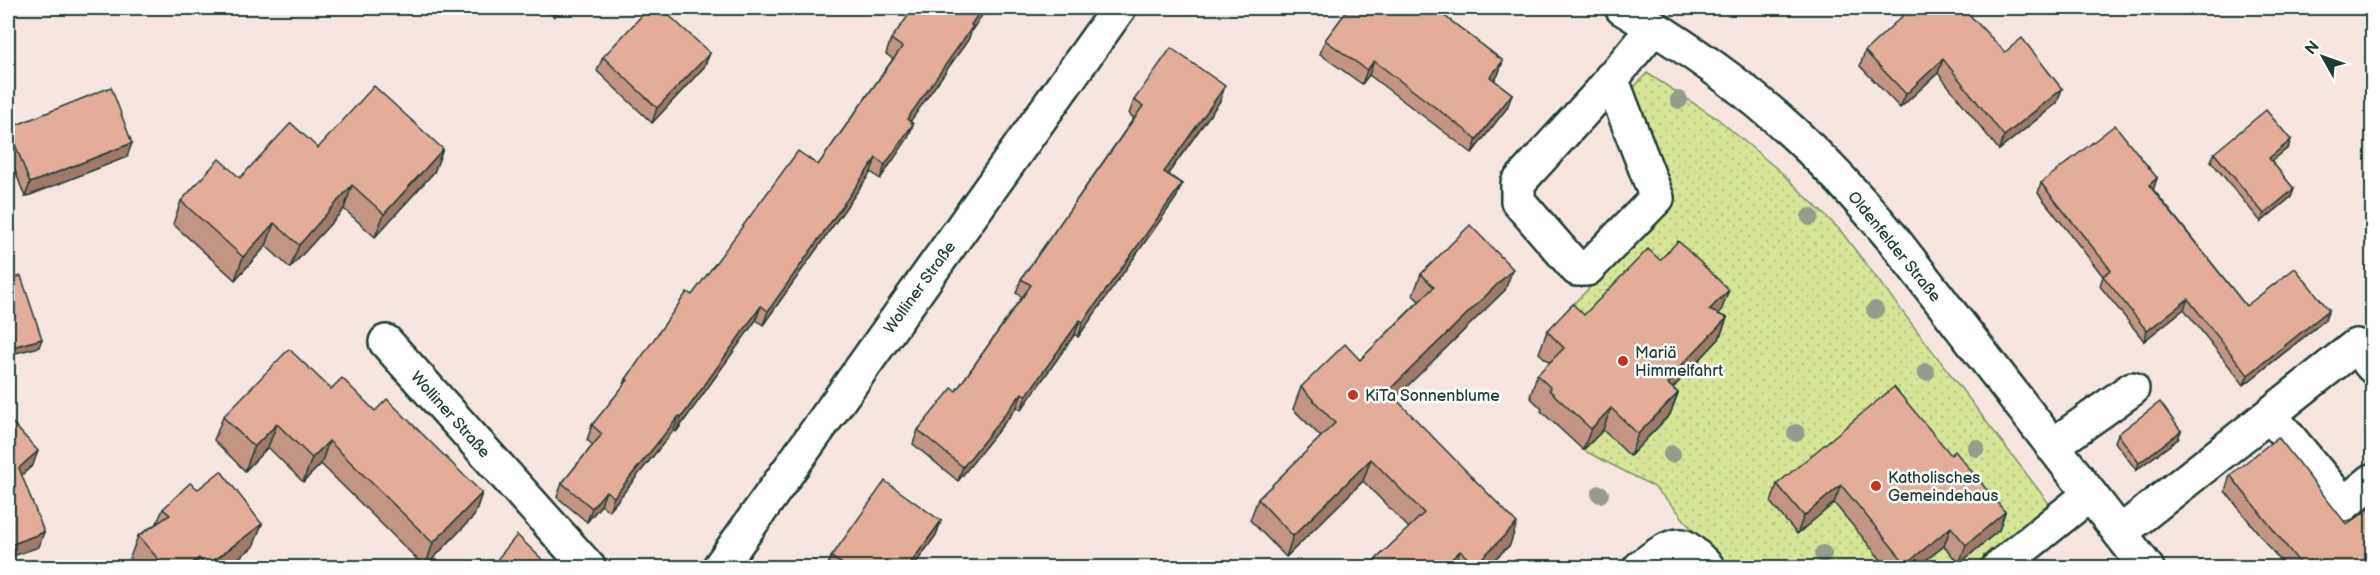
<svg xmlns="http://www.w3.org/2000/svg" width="2380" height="575" font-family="'Balsamiq Sans',sans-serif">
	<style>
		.grass { fill: url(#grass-dots); stroke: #7a9166; stroke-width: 1.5 }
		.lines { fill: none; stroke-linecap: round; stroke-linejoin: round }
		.minor-casing { stroke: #1f3d34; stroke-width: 38 }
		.minor { stroke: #fff; stroke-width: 33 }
		.tree { fill: #959c8c }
		.wall { fill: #c39584; stroke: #1f3d34; stroke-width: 1.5 }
		.shaded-wall { fill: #9f796b; stroke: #1f3d34; stroke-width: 1.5 }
		.building { fill: #e3ad99; stroke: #1f3d34; stroke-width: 1.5 }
		.poi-dot { fill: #c8321e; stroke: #fff; stroke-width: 2 }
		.labels { text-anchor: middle; stroke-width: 5; stroke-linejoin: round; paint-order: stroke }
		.street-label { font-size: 16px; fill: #1f3d34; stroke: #fff }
		.poi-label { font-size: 16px; fill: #1f3d34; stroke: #fff; text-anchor: start }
	</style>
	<defs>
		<pattern id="grass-dots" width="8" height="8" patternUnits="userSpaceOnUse" patternTransform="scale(1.5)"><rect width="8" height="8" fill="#d6e598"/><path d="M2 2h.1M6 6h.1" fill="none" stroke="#b7c584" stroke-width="1.8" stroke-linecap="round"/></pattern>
	</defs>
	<rect width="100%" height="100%" fill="#f7e6e0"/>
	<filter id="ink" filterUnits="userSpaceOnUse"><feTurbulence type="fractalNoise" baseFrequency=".0167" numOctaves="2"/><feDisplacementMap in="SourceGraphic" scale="12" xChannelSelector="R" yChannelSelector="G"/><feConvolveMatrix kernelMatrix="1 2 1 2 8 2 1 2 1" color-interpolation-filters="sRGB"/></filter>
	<g filter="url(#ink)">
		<!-- grass -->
		<polygon class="grass" points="1647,73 1718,119 1782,173 1840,230 2051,506 1973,567 1722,567 1674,507 1653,486 1583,450 1603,430 1631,455 1670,415 1576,337 1565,326 1564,313 1674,205 1634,87"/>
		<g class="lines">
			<defs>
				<g id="minor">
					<path d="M1622 8C1669 36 1716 67 1758 102 1808 143 1852 190 1893 239L2147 568"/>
					<polyline points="1611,78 1657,198 1587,269 1577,269 1518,201 1518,183 1601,92 1654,27"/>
					<polyline points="386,342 589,568"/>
					<polyline points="2270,415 2344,504 2372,481"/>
					<polyline points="2052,446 2132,389"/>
					<polyline points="2120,533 2356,346 2372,366"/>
					<polyline points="719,568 1119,8"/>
					<path d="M1640 568C1650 560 1675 540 1686 548 1694 553 1701 561 1708 568"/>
					<polyline points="1998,568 2089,495"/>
				</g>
			</defs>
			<!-- minor casing -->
			<use href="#minor" class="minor-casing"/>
			<!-- minor -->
			<use href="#minor" class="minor"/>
		</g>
		<!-- trees -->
		<g class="tree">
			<circle cx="1679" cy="100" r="9"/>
			<circle cx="1810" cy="217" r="9"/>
			<circle cx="1875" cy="310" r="9"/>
			<circle cx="1926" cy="372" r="9"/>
			<circle cx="1796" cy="433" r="9"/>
			<circle cx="1976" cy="448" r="9"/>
			<circle cx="1672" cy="454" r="9"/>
			<circle cx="1600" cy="494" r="9"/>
			<circle cx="1823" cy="554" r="9"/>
		</g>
		<!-- wall -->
		<g class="wall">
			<polygon points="544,8 563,8 554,17"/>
			<polygon points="1273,8 1281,8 1279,11"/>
			<polygon points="1349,8 1435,8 1435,9 1503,61 1498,75 1494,80 1512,94 1507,108 1472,153 1369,75 1362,84 1320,54 1325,40"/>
			<polygon points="972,30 968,40 910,121 913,124 908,138 880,179 871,172 763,325 756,320 676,432 674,430 609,511 601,505 587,522 557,497 562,483 593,445 587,440 592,425 623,387 626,379 692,295 818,165 893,59 886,54 891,39"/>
			<polygon points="1865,51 2005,52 2057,103 1999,150 1938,73 1900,108 1860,66"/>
			<polygon points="710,53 704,67 652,123 597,71 603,57"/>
			<polygon points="1134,100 1220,101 1168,174 1182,184 1176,198 1078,337 1075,334 1021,410 1017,407 958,481 913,444 918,430 956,391 1022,297 1016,293 1021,279 1134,118 1129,114"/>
			<polygon points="9,128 127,157 25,197 8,152 8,131"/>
			<polygon points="318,148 443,149 434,172 375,237 344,209 290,268 266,246 235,280 173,224 181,201"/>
			<polygon points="2288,148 2271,161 2294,189 2291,197 2261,222 2211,161 2214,153"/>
			<polygon points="2157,178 2153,189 2246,306 2325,320 2244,385 2184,309 2144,341 2100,286 2103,276 2038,193 2041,183"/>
			<polygon points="1660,260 1721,311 1718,314 1727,318 1719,339 1673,388 1678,393 1670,414 1630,456 1603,430 1583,450 1541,411 1542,409 1530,397 1537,375 1550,363 1539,353 1547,331 1584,315"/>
			<polygon points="1421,274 1505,290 1395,398 1510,545 1486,567 1368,567 1409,528 1363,481 1286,557 1250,520 1258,499 1321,437 1293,409 1301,387 1360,360 1419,301 1413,295"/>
			<polygon points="331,389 375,411 482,493 474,516 425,567 321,464 303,482 268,447 245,471 214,440 223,417"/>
			<polygon points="2118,434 2178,439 2136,470 2115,442"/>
			<polygon points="1951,455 2005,512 1999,530 1959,564 1944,546 1917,567 1887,567 1834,503 1797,534 1771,503 1777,484"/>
			<polygon points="2230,475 2373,567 2285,567 2225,491"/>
			<polygon points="163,509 253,547 226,567 136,567 129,560 138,536 157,523"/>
			<polygon points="941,521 936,535 913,567 827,567 831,557"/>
		</g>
		<!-- shaded-wall -->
		<g class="shaded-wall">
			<polygon points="558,8 563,8 554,17"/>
			<polygon points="982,8 987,8 972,30 968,40 902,133 907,119"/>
			<polygon points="710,53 704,67 652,123 657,108"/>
			<polygon points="1943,59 1938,73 1900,108 1906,94"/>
			<polygon points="1374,61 1369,75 1362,84 1367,70"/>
			<polygon points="1503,61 1498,75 1485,92 1490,77"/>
			<polygon points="1225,86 1220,101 1159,186 1164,172"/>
			<polygon points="2062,89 2057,103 1999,150 2004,136"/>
			<polygon points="1512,94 1507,108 1472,153 1477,139"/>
			<polygon points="913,124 908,138 880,179 885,165"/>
			<polygon points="2291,140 2288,148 2266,166 2269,158"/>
			<polygon points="132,143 127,157 25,197 30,183"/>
			<polygon points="443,149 434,172 375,237 384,214"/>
			<polygon points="876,158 871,172 763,325 768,311"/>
			<polygon points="2157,178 2154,188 2146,195 2149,185"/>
			<polygon points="1182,184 1176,198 1078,337 1083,322"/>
			<polygon points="352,185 344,209 290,268 299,245"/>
			<polygon points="2294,189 2291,197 2261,222 2264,214"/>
			<polygon points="274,223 266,246 235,280 243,257"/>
			<polygon points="1513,269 1505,290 1381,412 1388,391"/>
			<polygon points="1729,290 1721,311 1701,332 1709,310"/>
			<polygon points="2188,299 2184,309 2144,341 2147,331"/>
			<polygon points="761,306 756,320 676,432 681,418"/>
			<polygon points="2329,310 2325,320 2244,385 2248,375"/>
			<polygon points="1727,318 1719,339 1666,395 1669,378"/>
			<polygon points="1080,320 1075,334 1021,410 1026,396"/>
			<polygon points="42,339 39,347 8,355 8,348"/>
			<polygon points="1022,393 1017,407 958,481 963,467"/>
			<polygon points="1678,393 1670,414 1630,456 1638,434"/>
			<polygon points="1611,408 1603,430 1583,450 1591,429"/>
			<polygon points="679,416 674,430 609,511 614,497"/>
			<polygon points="277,424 268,447 245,471 254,447"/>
			<polygon points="2181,431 2178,439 2136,470 2139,463"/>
			<polygon points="329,441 321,464 303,482 312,458"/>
			<polygon points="38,451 33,465 14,482 19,468"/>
			<polygon points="1371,459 1363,481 1286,557 1293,536"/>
			<polygon points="1841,485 1834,503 1797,534 1804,516"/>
			<polygon points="606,491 601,505 587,522 592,508"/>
			<polygon points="482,493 474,516 425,567 433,543"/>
			<polygon points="2005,512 1999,530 1959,564 1966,545"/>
			<polygon points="941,521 936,535 913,567 908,567"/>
			<polygon points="1517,523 1510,545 1486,567 1474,567 1475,565"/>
			<polygon points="262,524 253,547 226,567 206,567"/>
			<polygon points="1951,527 1944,546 1917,567 1905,567 1906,564"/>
			<polygon points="44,532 39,547 8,558 8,546"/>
			<polygon points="1460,551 1454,567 1443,567"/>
			<polygon points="199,558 195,567 187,567"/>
		</g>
		<!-- building -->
		<g class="building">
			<polygon points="649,8 661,8 710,53 657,108 603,57"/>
			<polygon points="914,8 982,8 971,25 973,26 907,119 913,124 885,165 876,158 768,311 761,306 681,418 679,416 614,497 606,491 592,508 562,483 602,434 592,425 628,380 626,379 687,292 692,295 798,151 818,165 902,47 891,39"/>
			<polygon points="1349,8 1434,8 1503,61 1490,77 1512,94 1477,139 1374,61 1367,70 1325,40"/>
			<polygon points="1911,8 1963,8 2005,52 2022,38 2062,89 2004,136 1943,59 1906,94 1865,51"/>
			<polygon points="1171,48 1225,86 1164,172 1182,184 1083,322 1080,320 1026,396 1022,393 963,467 918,430 952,388 956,391 1031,285 1021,279 1143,106 1134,100"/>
			<polygon points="374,86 443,149 384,214 352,185 299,245 274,223 243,257 181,201 219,159 240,178 291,123 318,148"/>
			<polygon points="111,87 132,143 30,183 9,128"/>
			<polygon points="2266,110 2291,140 2269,158 2294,189 2264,214 2214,153"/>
			<polygon points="2115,125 2157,178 2149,185 2246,306 2295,268 2329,310 2248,375 2188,299 2147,331 2103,276 2111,270 2041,183"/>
			<polygon points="1470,225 1513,269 1388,391 1517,523 1475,565 1460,551 1443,567 1368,567 1424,513 1371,459 1293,536 1258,499 1335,423 1301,387 1345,344 1360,360 1434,287 1421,274"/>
			<polygon points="1678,241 1729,290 1709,310 1727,318 1669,378 1671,381 1668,384 1678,393 1638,434 1611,408 1591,429 1549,390 1551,388 1537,375 1564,348 1547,331 1573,304 1584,315 1648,249 1660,260"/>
			<polygon points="21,276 42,339 8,348 8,280"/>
			<polygon points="289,349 331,389 342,378 375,411 387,399 482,493 433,543 329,441 312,458 277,424 254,447 223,417"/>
			<polygon points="1894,387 1951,455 1955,451 2005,512 1966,545 1951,527 1906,564 1841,485 1804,516 1777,484"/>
			<polygon points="2160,402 2181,431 2139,463 2118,434"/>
			<polygon points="10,420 38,451 19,468 44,532 8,546 8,423"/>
			<polygon points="2278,437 2347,525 2373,506 2373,567 2292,567 2299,562 2230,475"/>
			<polygon points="221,471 262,524 206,566 199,558 187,567 165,567 138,536 170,515 163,509 190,483 198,489"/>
			<polygon points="885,481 941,521 908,567 847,567 831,557"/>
			<polygon points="517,535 550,567 491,567"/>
		</g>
	</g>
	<!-- markers -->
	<g class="poi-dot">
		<circle cx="1623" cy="361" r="6"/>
		<circle cx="1353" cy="395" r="6"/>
		<circle cx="1876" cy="486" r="6"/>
	</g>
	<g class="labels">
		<!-- street labels -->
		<g class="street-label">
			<text transform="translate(1895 246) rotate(51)" y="6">Oldenfelder Straße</text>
			<text transform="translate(919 287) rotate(-54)" y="6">Wolliner Straße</text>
			<text transform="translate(451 414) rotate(48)" y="6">Wolliner Straße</text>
		</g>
		<!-- poi labels -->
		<g class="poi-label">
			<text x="1635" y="358">Mariä<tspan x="1635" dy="18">Himmelfahrt</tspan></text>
			<text x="1365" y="401">KiTa Sonnenblume</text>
			<text x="1888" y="483">Katholisches<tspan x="1888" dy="18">Gemeindehaus</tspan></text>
		</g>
	</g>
	<!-- margin -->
	<rect width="2380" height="575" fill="none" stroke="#fff" stroke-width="30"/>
	<rect x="15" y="15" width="2350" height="545" fill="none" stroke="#1f3d34" stroke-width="2" filter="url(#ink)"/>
	<!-- north arrow -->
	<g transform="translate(2323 57) rotate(310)" stroke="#ffffff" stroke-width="4.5" paint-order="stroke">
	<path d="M0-4.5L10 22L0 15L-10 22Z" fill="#1f3d34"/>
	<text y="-9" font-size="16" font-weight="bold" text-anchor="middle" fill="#1f3d34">N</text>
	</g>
</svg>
